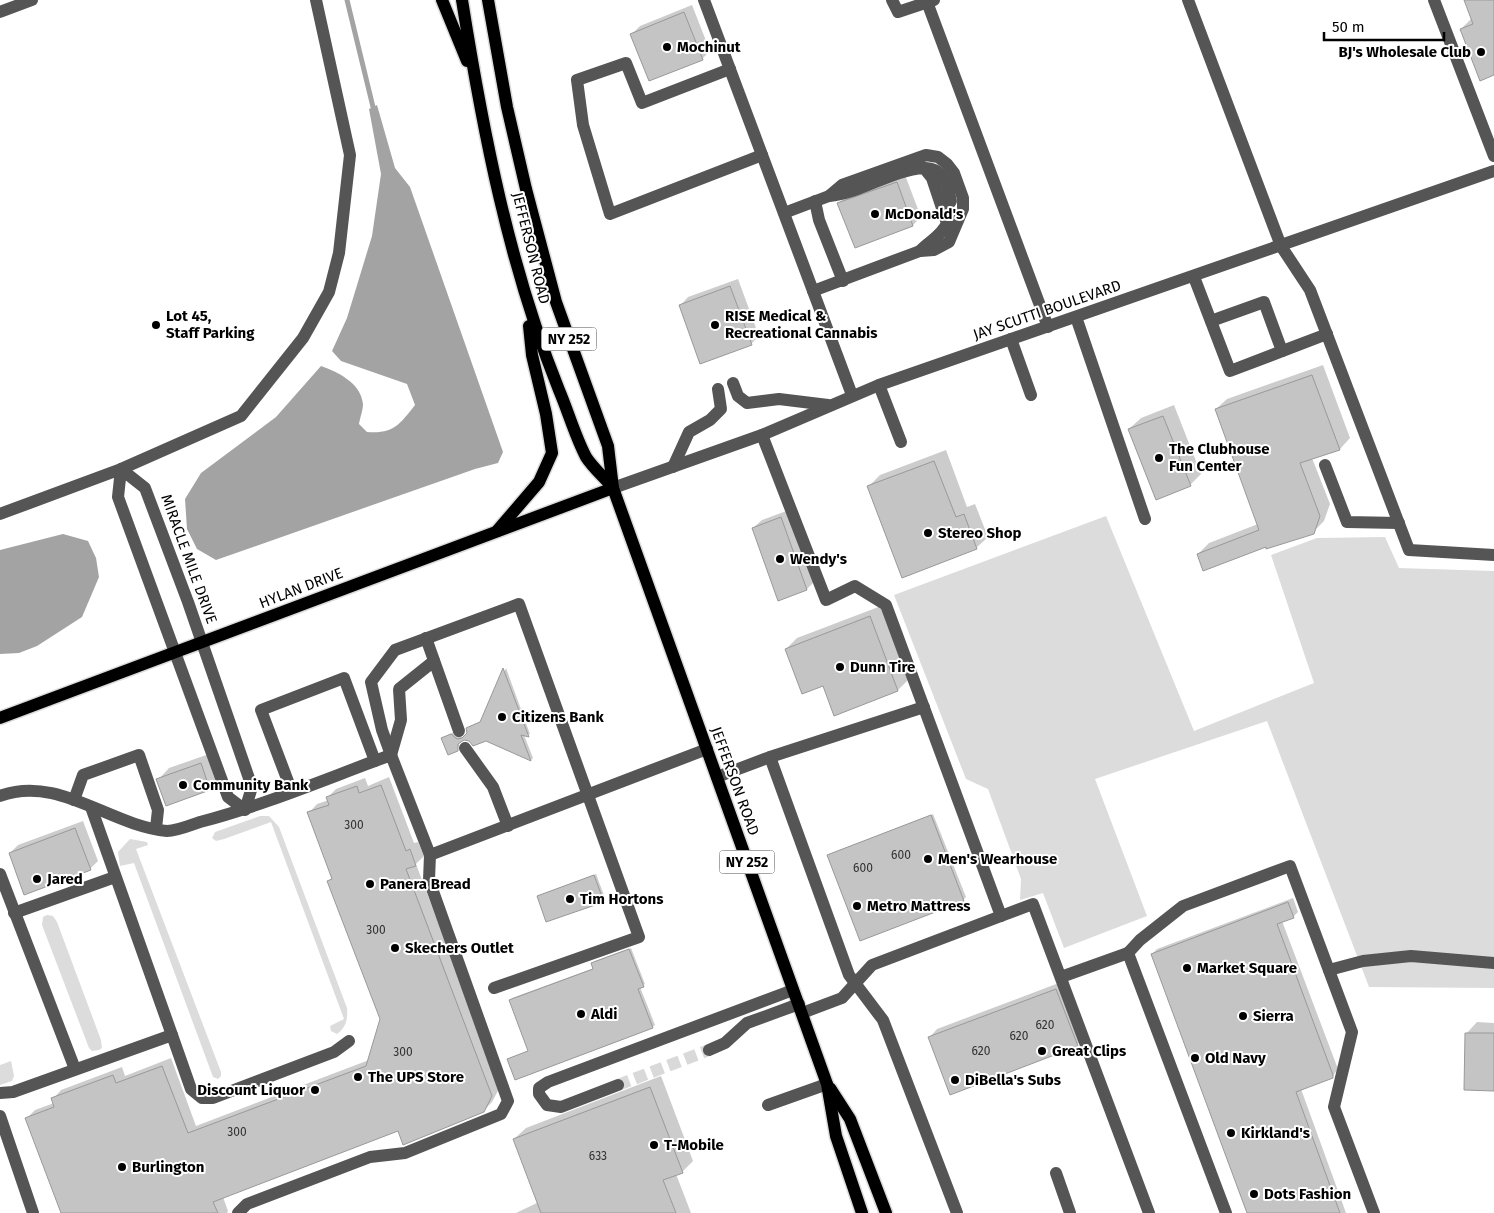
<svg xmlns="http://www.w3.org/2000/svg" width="1494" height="1213" font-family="'Fira Sans',sans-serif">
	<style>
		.green { fill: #dcdcdc }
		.water { fill: #a3a3a3 }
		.shadow { fill: #0003 }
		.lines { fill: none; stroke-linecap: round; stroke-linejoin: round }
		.stream { stroke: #a3a3a3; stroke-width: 5 }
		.building { fill: #c4c4c4; stroke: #999 }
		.minor-tunnel { stroke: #d9d9d9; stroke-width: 12; stroke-dasharray: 12 6; stroke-linecap: butt }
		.major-casing { stroke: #dbdbdb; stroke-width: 15 }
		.minor { stroke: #555; stroke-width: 12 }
		.major { stroke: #000; stroke-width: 12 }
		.poi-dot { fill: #000; stroke: #fff; stroke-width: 2 }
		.labels { text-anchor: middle; stroke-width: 4; stroke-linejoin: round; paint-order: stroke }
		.number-label { font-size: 12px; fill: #313131 }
		.shield { fill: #fff; stroke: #4c4c4c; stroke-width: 1 }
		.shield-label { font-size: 14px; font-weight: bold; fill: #000 }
		.poi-label { font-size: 15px; font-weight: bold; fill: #000; stroke: #fff; text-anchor: start }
		.street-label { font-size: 15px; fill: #000; stroke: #fff }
	</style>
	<rect width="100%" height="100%" fill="#fff"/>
	<!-- green -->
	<g class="green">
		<polygon points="1106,516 1194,731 1314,683 1271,555 1317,538 1385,537 1399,568 1494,571 1494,988 1369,987 1267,721 1095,779 1147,916 1064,948 1043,893 1020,900 1021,879 988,789 966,779 894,595"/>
		<path d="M260 816H269L279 827 347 1008C348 1019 346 1028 337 1034L331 1031 330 1026 344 1019 271 822 224 839 216 841 212 838 215 832Z"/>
		<polygon points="130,839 147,842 148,845 136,849 221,1072 221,1076 218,1079 213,1077 134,863 120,866 118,852"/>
		<polygon points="47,915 53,916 57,922 101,1040 102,1048 99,1050 92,1051 89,1048 42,925 43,917"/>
		<polygon points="11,1061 14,1076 12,1081 0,1085 0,1065"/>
	</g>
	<!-- water -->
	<g class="water">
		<path d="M377 105 395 168 410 187 503 452 498 463 475 469 216 560 197 549 187 529 185 499 201 473 276 417 321 366C338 372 361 383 363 404 363 410 360 418 359 424L367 432C394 434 400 424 415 405L407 384 341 361 332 351 347 318 372 236 381 174 369 109Z"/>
		<polygon points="63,534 88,541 96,558 99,577 82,617 37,646 19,653 0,654 0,550"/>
	</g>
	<!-- shadow -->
	<g class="shadow">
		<polygon points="1465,0 1494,0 1494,74 1461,29 1472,18"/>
		<polygon points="692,5 710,51 702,59 632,34 640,26"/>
		<polygon points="905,175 921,217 913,225 856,247 839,203 847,195"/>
		<polygon points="738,279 759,336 751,344 680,306 688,297"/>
		<polygon points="1323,365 1350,438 1340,449 1312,458 1330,504 1324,521 1313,532 1266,546 1198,554 1209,543 1258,524 1216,409 1227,399"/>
		<polygon points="1174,405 1201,474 1190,485 1129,429 1141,418"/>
		<polygon points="946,450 967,507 975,504 988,537 976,548 869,486 880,475"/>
		<polygon points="789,510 815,581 807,589 779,599 753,528 762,520"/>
		<polygon points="881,606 909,679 898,690 823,684 786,649 797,638"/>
		<polygon points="506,668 530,734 524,735 533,758 531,760 486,739 463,739 460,741 457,750 442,738 454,732 460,737 465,737 470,726 482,721"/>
		<polygon points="212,753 221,778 210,789 167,804 158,780 169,768"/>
		<polygon points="389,777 414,843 418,842 424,856 416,864 500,1087 492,1102 483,1111 399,1129 223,1197 228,1211 227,1213 63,1213 27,1118 35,1110 54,1103 53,1099 61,1090 122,1067 125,1076 171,1058 196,1126 369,1060 381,1019 328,881 333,877 309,813 317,804 329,800 327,798 336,789 365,778 368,786"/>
		<polygon points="933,814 966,897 963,900 828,855"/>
		<polygon points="83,821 98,861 90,869 10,853 18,845"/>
		<polygon points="596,874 605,898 603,900 538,896"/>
		<polygon points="1293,898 1298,912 1293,917 1282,921 1338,1069 1332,1077 1301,1089 1346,1213 1248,1213 1152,954 1157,949"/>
		<polygon points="631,948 645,984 640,987 655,1025 652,1027 509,1059 529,1050 510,1001 512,998 594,968 593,964 595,961"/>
		<polygon points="1064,981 1085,1037 1077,1045 929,1038 937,1029"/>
		<polygon points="1477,1022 1494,1023 1494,1089 1466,1034"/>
		<polygon points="661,1076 693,1161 682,1172 676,1174 691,1213 516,1213 539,1202 514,1139 526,1128"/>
	</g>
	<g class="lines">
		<!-- stream -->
		<polyline class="stream" points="347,0 373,107"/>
	</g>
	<!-- building -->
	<g class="building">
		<polygon points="1464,0 1494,0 1494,75 1480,81 1460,29 1473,24"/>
		<polygon points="684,12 703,60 649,81 630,34"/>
		<polygon points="897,182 913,226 855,248 837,203"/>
		<polygon points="730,286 752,345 700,364 679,305"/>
		<polygon points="1312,375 1340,450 1300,463 1320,516 1314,534 1266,549 1266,547 1203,571 1197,554 1259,530 1215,409"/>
		<polygon points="1163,416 1191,486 1156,500 1128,429"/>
		<polygon points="934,461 956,517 964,514 977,549 902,578 867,486"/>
		<polygon points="781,517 807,590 778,601 752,528"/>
		<polygon points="870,616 898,691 834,716 823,686 802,694 785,649"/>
		<polygon points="503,668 529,737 521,735 531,761 486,741 473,746 469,741 464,740 458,744 458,751 448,755 441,738 451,734 457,739 462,738 467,733 466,728 480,722"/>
		<polygon points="201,763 210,790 166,806 156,779"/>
		<polygon points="381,785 406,851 410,849 416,866 406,869 492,1096 484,1112 403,1145 398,1131 213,1202 218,1213 61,1213 25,1118 54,1107 51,1098 113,1075 116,1083 162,1066 188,1133 366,1066 380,1019 327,881 332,879 307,812 329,805 326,797 357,786 359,793"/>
		<polygon points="931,815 964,901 860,941 827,855"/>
		<polygon points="75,828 91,870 24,895 9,853"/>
		<polygon points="594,875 604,902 546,922 537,896"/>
		<polygon points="1288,902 1294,918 1277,924 1333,1075 1333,1078 1296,1092 1340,1213 1247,1213 1151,954"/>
		<polygon points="629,949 644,987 638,989 653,1028 515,1080 507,1059 528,1051 509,1000 593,969 591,963"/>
		<polygon points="1056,989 1078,1046 950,1095 928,1037"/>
		<polygon points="1465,1033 1494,1033 1494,1091 1464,1090"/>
		<polygon points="650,1087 683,1173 663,1180 676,1213 541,1213 513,1139"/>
	</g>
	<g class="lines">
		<!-- minor-tunnel -->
		<polyline class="minor-tunnel" points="618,1085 709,1050"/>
		<defs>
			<g id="major">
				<polyline points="442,0 467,61"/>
				<path d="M462 0C483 132 509 266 559 390 568 411 575 436 586 457 593 468 605 478 613 488"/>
				<polyline points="488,0 507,107 526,189 556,302 608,446 613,488 827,1084 836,1136 862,1213"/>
				<polyline points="497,531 539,482 552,453 546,414 532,355 529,326"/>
				<polyline points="0,718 613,488"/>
				<polyline points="830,1088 850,1119 886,1213"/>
			</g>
		</defs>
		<!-- major casing -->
		<use href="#major" class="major-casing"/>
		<!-- minor -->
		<g class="minor">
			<polyline points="704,0 852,395"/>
			<polyline points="892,0 898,12 934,0"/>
			<polyline points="1188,0 1281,246 1310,290 1409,550 1494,555"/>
			<polyline points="1434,0 1494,156"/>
			<polyline points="927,2 1048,327"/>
			<polyline points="0,12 32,0"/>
			<polyline points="730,69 642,103 626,63 577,80 583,125 610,214 762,155"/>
			<path d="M924 168C944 168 947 184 951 201L944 211"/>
			<path d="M829 196C862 193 891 170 924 168L932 178 947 223C942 236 929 241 920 251"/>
			<polyline points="815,201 819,220 843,281"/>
			<polyline points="784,213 829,196 842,185 926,155 938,157 947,164 954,173 963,198 963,209 949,242 934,250 920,251 813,291"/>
			<polyline points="1194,277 1230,371 1327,334"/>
			<polyline points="1076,317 1145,519"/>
			<polyline points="1211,321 1264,302 1282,351"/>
			<polyline points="1011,339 1031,395"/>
			<polyline points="733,383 738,396 747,403 779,399 828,405"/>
			<polyline points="879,385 901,442"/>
			<polyline points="762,435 826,600 855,586 886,605 1001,916 1033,904 1149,1213"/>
			<polyline points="1325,465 1347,522 1399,523"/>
			<polyline points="673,467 689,432 710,420 721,409 718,389"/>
			<polygon points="121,469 145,488 188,602 252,787 245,810 228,797 118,497"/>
			<polyline points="613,488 762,435 879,385 1494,171"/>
			<polyline points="0,514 121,469 241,416 303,338 329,292 339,253 350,155 316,0"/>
			<polyline points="426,638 459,731"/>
			<polyline points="465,748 493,787 508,826"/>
			<polyline points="391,755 382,730 371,682 395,650 519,604 639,937 494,988"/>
			<polyline points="391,755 401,720 399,689 434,661"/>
			<polyline points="770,757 924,707"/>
			<polyline points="717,777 770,757 849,975 883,1020 957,1213"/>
			<polyline points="292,792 261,710 344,678 375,761"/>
			<path d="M0 796C58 774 110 826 167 831 177 831 191 825 200 822 265 805 328 778 391 755L430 855 707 749"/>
			<polyline points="74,800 83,775 139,755 158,810 156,828"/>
			<polyline points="91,807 172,1035"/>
			<polyline points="0,874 75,1069"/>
			<polyline points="14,913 115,877"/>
			<polyline points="1128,953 1140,940 1183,906 1290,866 1352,1032 1334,1107 1374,1213"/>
			<polyline points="1329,970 1363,961 1411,956 1494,963"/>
			<polyline points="1061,977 1128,953 1226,1213"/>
			<polyline points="802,1013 842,998 872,965 1001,916"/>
			<polyline points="709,1050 725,1043 747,1023 799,1004"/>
			<polyline points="618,1085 561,1107 547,1105 539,1094 539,1088 548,1082 793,990"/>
			<polyline points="0,1093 13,1092 172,1035 191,1089 202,1098 213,1098 334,1052 349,1041"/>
			<polyline points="768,1105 827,1084"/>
			<polyline points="0,1116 33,1213"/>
			<polyline points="1056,1173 1070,1213"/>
			<polyline points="238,1213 247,1204 370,1157 405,1153 501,1114 508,1101 429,880 430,855"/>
		</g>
		<!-- major -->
		<use href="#major" class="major"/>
	</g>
	<!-- markers -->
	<g class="poi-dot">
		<circle cx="667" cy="47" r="5"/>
		<circle cx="1481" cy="52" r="5"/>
		<circle cx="875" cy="214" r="5"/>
		<circle cx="156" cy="325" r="5"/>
		<circle cx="715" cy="325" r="5"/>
		<circle cx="1159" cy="458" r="5"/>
		<circle cx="928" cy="533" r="5"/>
		<circle cx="780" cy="559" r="5"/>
		<circle cx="840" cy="667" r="5"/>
		<circle cx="502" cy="717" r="5"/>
		<circle cx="183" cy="785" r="5"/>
		<circle cx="928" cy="859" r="5"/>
		<circle cx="37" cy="879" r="5"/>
		<circle cx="370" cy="884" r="5"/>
		<circle cx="570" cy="899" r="5"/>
		<circle cx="857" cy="906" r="5"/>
		<circle cx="395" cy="948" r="5"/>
		<circle cx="1187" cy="968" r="5"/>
		<circle cx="581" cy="1014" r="5"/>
		<circle cx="1243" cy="1016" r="5"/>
		<circle cx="1042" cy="1051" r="5"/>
		<circle cx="1195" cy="1058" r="5"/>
		<circle cx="358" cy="1077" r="5"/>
		<circle cx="955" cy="1080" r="5"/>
		<circle cx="315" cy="1090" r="5"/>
		<circle cx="1231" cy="1133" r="5"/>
		<circle cx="654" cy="1145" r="5"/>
		<circle cx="122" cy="1167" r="5"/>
		<circle cx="1254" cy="1194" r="5"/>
	</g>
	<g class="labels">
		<!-- number labels -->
		<g class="number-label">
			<text x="354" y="829">300</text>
			<text x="901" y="859">600</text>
			<text x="863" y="872">600</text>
			<text x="376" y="934">300</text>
			<text x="1045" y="1029">620</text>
			<text x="1019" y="1040">620</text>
			<text x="981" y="1055">620</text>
			<text x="403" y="1056">300</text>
			<text x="237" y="1136">300</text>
			<text x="598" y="1160">633</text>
		</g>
		<!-- shield labels -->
		<g class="shield">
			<rect x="541.5" y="327.5" width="55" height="23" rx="4"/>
			<rect x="719.5" y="850.5" width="55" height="23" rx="4"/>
		</g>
		<g class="shield-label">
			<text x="569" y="344">NY 252</text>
			<text x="747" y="867">NY 252</text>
		</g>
		<!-- poi labels -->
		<g class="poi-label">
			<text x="677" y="52">Mochinut</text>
			<text x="1471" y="57" text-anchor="end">BJ's Wholesale Club</text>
			<text x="885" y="219">McDonald's</text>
			<text x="166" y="321">Lot 45,<tspan x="166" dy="17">Staff Parking</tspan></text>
			<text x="725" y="321">RISE Medical &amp;<tspan x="725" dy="17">Recreational Cannabis</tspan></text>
			<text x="1169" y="454">The Clubhouse<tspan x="1169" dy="17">Fun Center</tspan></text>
			<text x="938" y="538">Stereo Shop</text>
			<text x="790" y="564">Wendy's</text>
			<text x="850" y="672">Dunn Tire</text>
			<text x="512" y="722">Citizens Bank</text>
			<text x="193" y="790">Community Bank</text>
			<text x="938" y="864">Men's Wearhouse</text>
			<text x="47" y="884">Jared</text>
			<text x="380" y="889">Panera Bread</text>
			<text x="580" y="904">Tim Hortons</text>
			<text x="867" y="911">Metro Mattress</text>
			<text x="405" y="953">Skechers Outlet</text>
			<text x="1197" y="973">Market Square</text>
			<text x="591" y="1019">Aldi</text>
			<text x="1253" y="1021">Sierra</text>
			<text x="1052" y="1056">Great Clips</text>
			<text x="1205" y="1063">Old Navy</text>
			<text x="368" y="1082">The UPS Store</text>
			<text x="965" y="1085">DiBella's Subs</text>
			<text x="305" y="1095" text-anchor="end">Discount Liquor</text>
			<text x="1241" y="1138">Kirkland's</text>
			<text x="664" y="1150">T-Mobile</text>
			<text x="132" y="1172">Burlington</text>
			<text x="1264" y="1199">Dots Fashion</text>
		</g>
		<!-- street labels -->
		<g class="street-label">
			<text transform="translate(531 248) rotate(76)" y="5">JEFFERSON ROAD</text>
			<text transform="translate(1047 310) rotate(-19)" y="5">JAY SCUTTI BOULEVARD</text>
			<text transform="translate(189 559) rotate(70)" y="5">MIRACLE MILE DRIVE</text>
			<text transform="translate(301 588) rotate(-21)" y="5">HYLAN DRIVE</text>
			<text transform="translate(735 781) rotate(70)" y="5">JEFFERSON ROAD</text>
		</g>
	</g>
	<!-- scale -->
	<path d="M1324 32v8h120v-8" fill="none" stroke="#000000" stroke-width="2.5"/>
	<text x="1332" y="32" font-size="15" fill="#000000" stroke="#ffffff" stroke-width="4" paint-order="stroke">50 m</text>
</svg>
